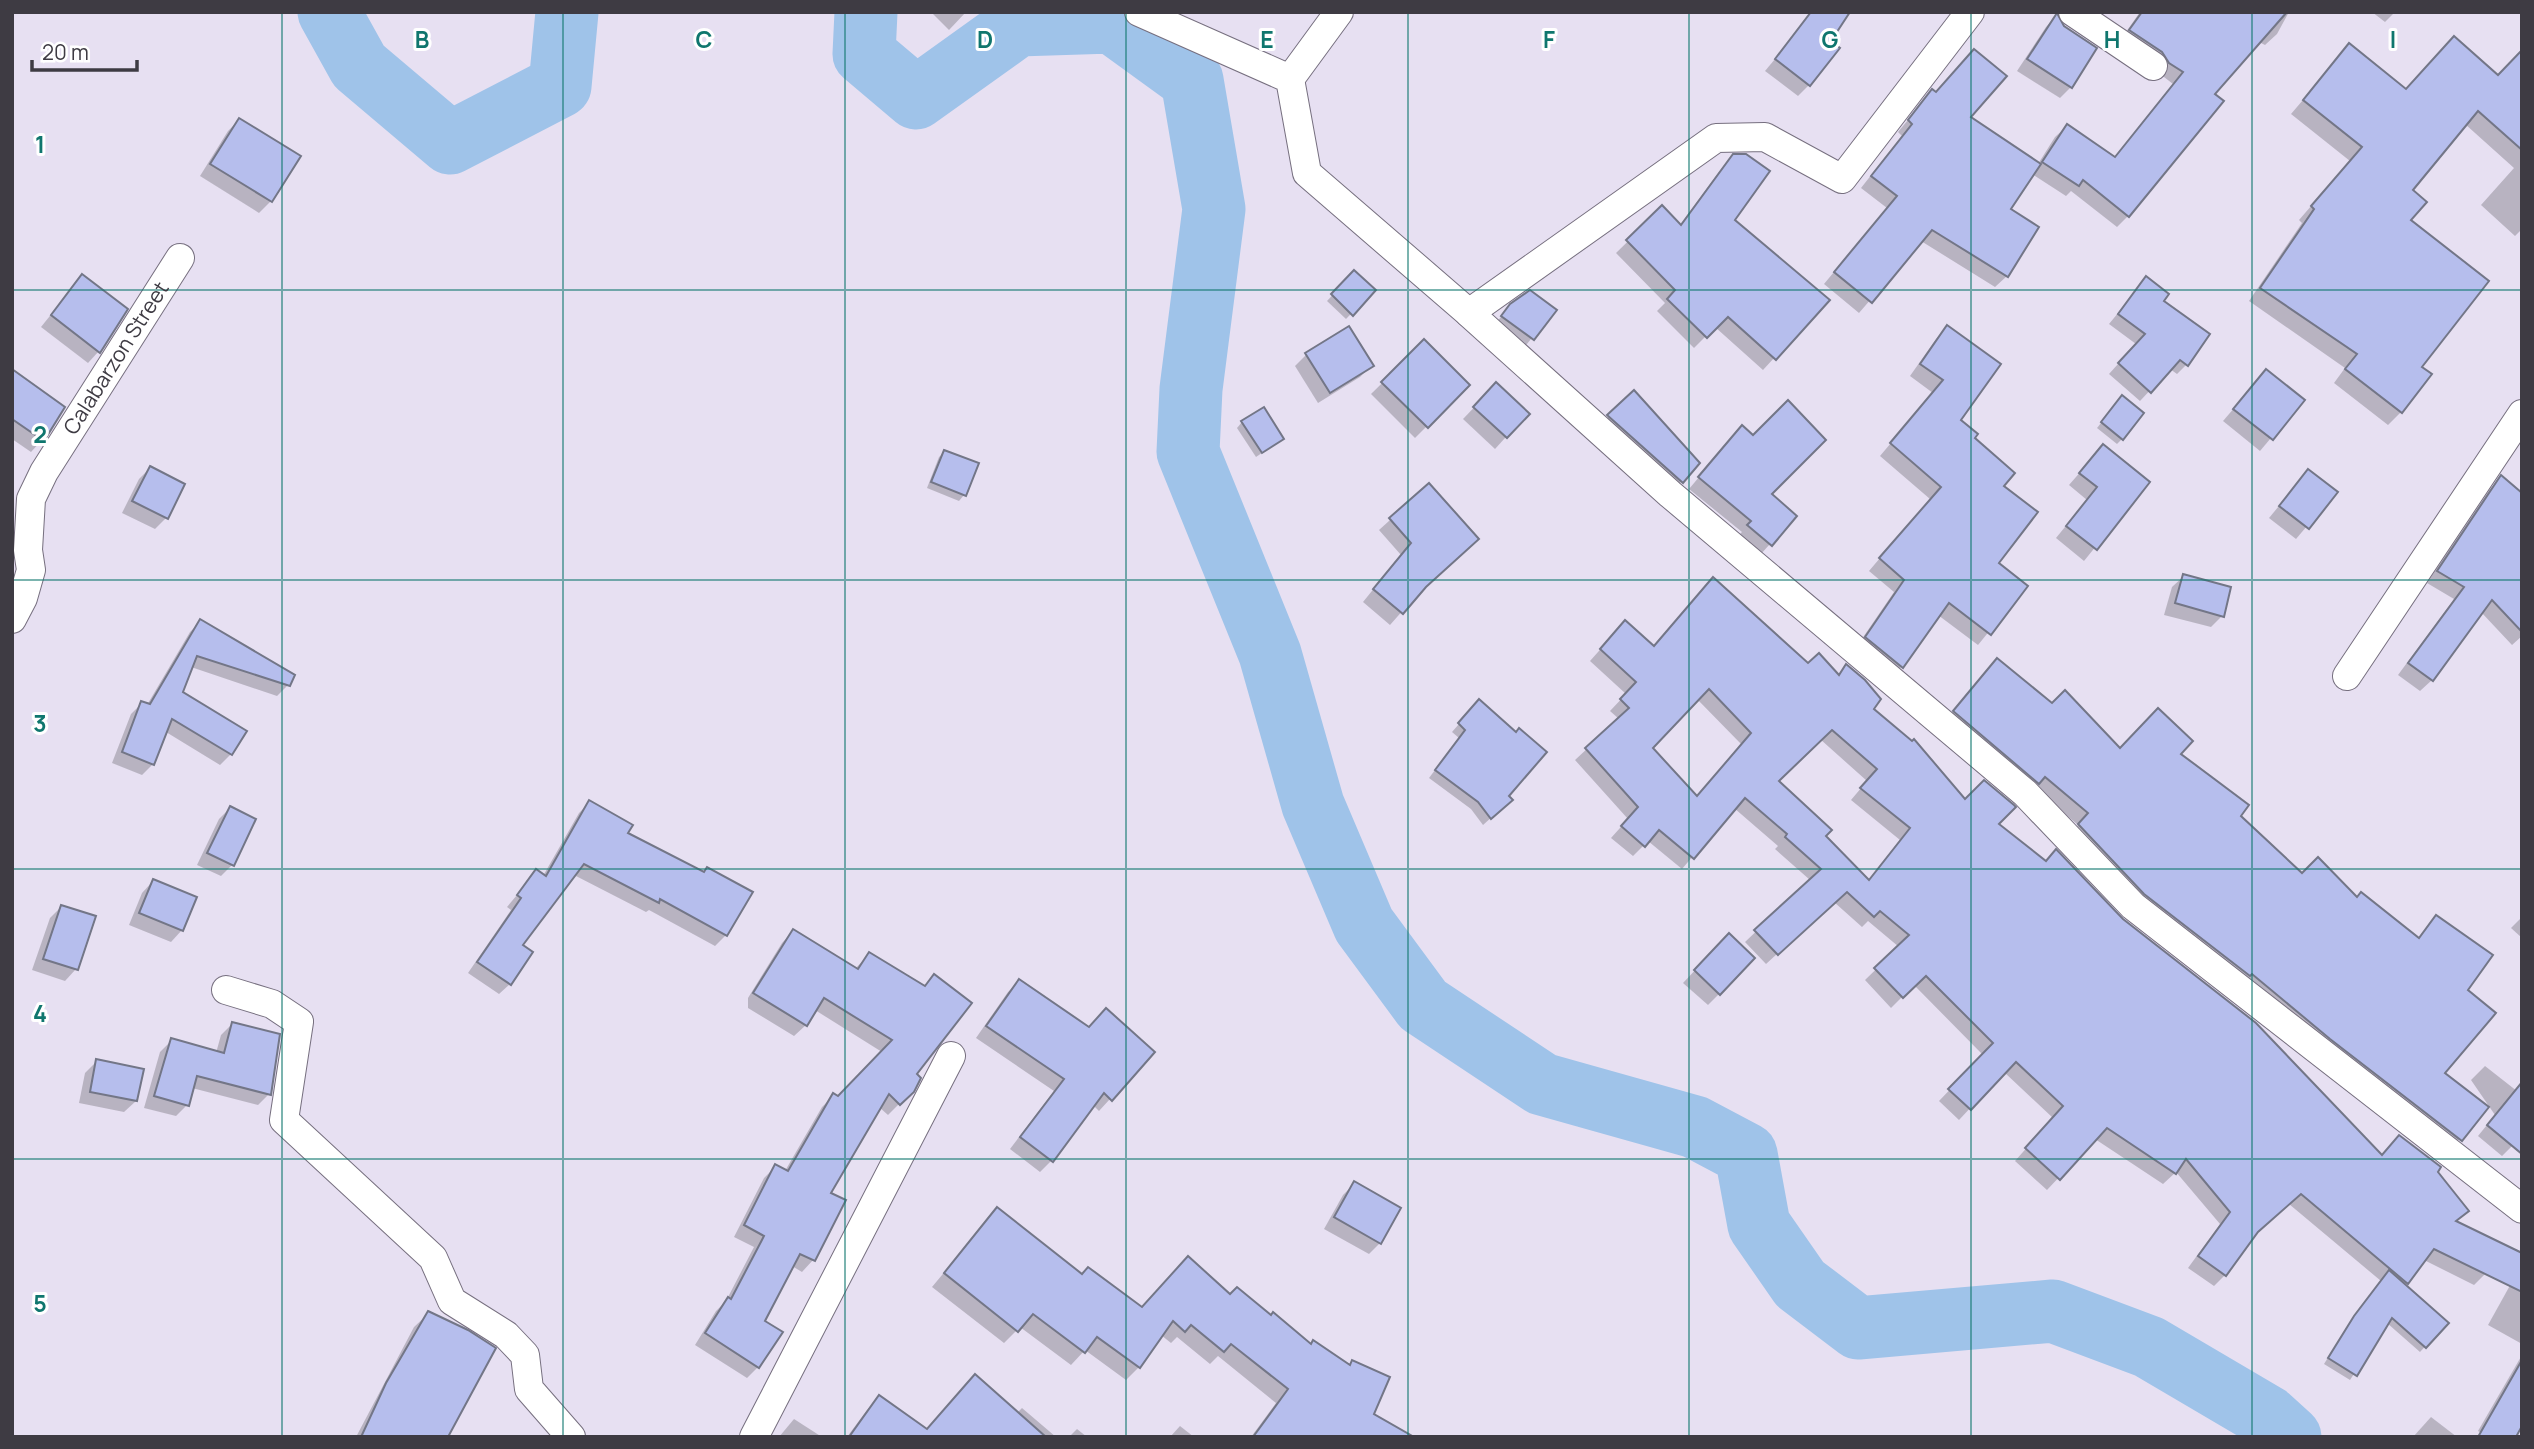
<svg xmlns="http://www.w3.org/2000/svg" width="2534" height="1449" font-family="Manrope,sans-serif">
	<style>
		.shadow { fill: #0003; fill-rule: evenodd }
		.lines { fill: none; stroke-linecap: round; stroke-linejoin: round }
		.river { stroke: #9fc3e9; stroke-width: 63 }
		.building { fill: #b6beed; stroke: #737687; stroke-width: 2; fill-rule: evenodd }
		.street-casing { stroke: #766f7f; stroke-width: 30 }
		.street { stroke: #fff; stroke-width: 28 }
		.grid { fill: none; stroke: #0f766e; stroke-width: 2; stroke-opacity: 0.55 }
		.labels { text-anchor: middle; stroke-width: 6; stroke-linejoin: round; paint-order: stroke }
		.street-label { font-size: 21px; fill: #3e3b43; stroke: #fff }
		.grid-label { font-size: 23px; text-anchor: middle; font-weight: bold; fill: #0f766e; stroke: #fff; stroke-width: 6; stroke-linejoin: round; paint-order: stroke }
	</style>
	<rect width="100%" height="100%" fill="#e7e0f2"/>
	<!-- shadow -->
	<g class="shadow">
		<polygon points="931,12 966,12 949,30"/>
		<polygon points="2140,12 2289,12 2277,34 2265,45 2259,42 2213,95 2128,216 2117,227 2071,191 2066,196 2032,174 2008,209 2007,276 1995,287 1921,241 1859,313 1824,284 1887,208 1861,188 1902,136 1898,132 1932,91 2038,164 2055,137 2067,126 2114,158 2173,84 2119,42"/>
		<polygon points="2372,12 2395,12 2385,22"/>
		<polygon points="2056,16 2071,87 2060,98 2017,71 2046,27"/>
		<polygon points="1805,23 1809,85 1798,96 1765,71"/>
		<polygon points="2349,46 2406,91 2497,77 2522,49 2522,229 2515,236 2481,205 2514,168 2465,124 2411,190 2408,220 2420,367 2401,412 2388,425 2334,383 2345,368 2249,301 2302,223 2299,220 2350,161 2291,114"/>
		<polygon points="239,120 271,201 259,213 200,176 228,131"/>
		<polygon points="1734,156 1732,221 1827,300 1763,370 1715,327 1694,348 1657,311 1665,303 1616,253 1662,208 1679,226 1722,168"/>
		<polygon points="1354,272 1374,290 1346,319 1327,301"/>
		<polygon points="82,276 99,351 88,363 41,327"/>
		<polygon points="2146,279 2162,301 2187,364 2177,374 2170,369 2140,401 2109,374 2136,344 2109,324"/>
		<polygon points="1511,306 1555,310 1521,351 1491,328"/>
		<polygon points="1947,327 1958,420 2002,486 1996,564 2026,586 1978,645 1938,615 1901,667 1890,679 1855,649 1894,592 1869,571 1930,499 1880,456 1933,393 1910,376 1936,339"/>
		<polygon points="1348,328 1371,366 1360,377 1318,403 1295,366 1306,355"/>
		<polygon points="1424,342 1468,385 1415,438 1371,394"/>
		<polygon points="2266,371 2303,400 2260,451 2223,421"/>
		<polygon points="12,387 63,408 42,440 31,452 12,439"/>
		<polygon points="1634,393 1682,481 1672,491 1599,426"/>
		<polygon points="1485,396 1527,414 1495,449 1463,419"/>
		<polygon points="2117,403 2122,439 2117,444 2097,428"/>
		<polygon points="1242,422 1282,439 1256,457 1237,428"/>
		<polygon points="1732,438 1769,494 1770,544 1760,555 1738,536 1742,532 1689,489"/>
		<polygon points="2103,446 2147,483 2084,561 2056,538 2087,500 2069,485"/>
		<polygon points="945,452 977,464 964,495 959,501 927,488 939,457"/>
		<polygon points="150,468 166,518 155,529 122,513 139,479"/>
		<polygon points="2308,471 2335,493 2296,539 2269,518"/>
		<polygon points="2501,478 2522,547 2522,636 2512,645 2481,612 2432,680 2420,691 2398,675 2454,599 2427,583 2490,489"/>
		<polygon points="1429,485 1420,591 1390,625 1363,602 1401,555 1379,530"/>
		<polygon points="2184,576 2222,616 2211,627 2164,615 2172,587"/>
		<polygon points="201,621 288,685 277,696 191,667 181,692 231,754 220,765 166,732 153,764 142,775 112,763 131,714 142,703 147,705 190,632"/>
		<path d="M1614 634 1653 648 1808 665 1837 676 1846 666 1872 709 1965 801 2122 920 2381 1156 2435 1172 2455 1222 2485 1274 2474 1285 2424 1260 2404 1286 2446 1324 2420 1352 2387 1323 2350 1380 2324 1364 2349 1324 2381 1281 2289 1204 2254 1235 2225 1275 2214 1286 2188 1268 2220 1224 2176 1172 2163 1184 2095 1139 2047 1190 2015 1161 2053 1118 2004 1072 1959 1120 1939 1101 1983 1055 1914 985 1891 1008 1865 980 1899 947 1868 921 1862 927 1834 902 1766 964 1745 942 1810 880 1775 849 1778 846 1734 808 1682 869 1648 841 1633 856 1611 838 1628 819 1575 760 1619 719 1610 711 1626 694 1590 661ZM1697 699 1742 745 1696 798 1651 748ZM1820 739 1867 781 1851 800 1900 840 1868 881 1824 836 1776 782Z"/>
		<polygon points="1986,671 2052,705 2120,750 2178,754 2239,816 2302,876 2357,899 2417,939 2436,917 2466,990 2442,1073 2486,1107 2449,1151 2068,837 2078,825 2033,787 1944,723"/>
		<polygon points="1472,709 1507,796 1503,807 1483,825 1471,809 1429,778 1459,738 1452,732"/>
		<polygon points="590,802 626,834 703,874 726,935 715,946 649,910 646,912 574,875 520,946 510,984 499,994 468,973 511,910 507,907 537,871 543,876 579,813"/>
		<polygon points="230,808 232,865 221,876 197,865 219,819"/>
		<polygon points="153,881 182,930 171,942 129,925 142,893"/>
		<polygon points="61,907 76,969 65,981 32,970 50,918"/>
		<polygon points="2522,917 2522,938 2511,928"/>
		<polygon points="793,931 855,969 869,954 923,987 934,976 912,1091 888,1115 879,1107 828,1193 844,1201 813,1260 802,1272 792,1266 763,1322 758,1367 747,1378 695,1345 716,1311 726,1301 754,1247 734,1237 764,1178 776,1166 785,1171 822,1107 833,1096 838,1098 882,1052 815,1010 806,1025 794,1036 748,1008 748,998 782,943"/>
		<polygon points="1717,947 1719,994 1708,1005 1683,983"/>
		<polygon points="1019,981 1088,1028 1153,1052 1099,1111 1093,1105 1052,1160 1040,1172 1010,1149 1054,1091 976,1038 1008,992"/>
		<polygon points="232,1024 269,1094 258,1105 192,1088 187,1105 176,1116 144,1108 160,1052 172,1040 216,1053 221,1035"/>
		<polygon points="97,1061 136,1101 124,1112 79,1103 85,1073"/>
		<polygon points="2485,1066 2522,1095 2515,1143 2502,1156 2478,1136 2495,1115 2471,1080"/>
		<polygon points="1355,1183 1380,1243 1369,1254 1324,1229 1343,1195"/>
		<polygon points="997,1209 1081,1276 1142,1309 1229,1296 1310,1346 1348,1366 1352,1362 1371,1415 1371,1437 1251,1437 1276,1403 1218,1356 1210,1364 1177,1337 1171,1343 1161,1335 1139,1367 1126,1380 1085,1350 1071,1365 1020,1327 1004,1343 932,1287"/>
		<polygon points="2522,1271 2522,1344 2488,1325 2513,1280"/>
		<polygon points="429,1313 447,1434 453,1437 356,1437 414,1327"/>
		<polygon points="2522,1355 2522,1422 2488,1437 2478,1431"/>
		<polygon points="879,1397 926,1431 1017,1413 1022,1408 1056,1437 847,1437 867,1410"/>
		<polygon points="2431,1417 2457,1437 2413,1437"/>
		<polygon points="794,1419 822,1437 779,1437"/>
		<polygon points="1180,1426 1194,1437 1170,1437"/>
		<polygon points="1077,1429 1087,1437 1069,1437"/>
	</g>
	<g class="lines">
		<!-- river -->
		<g class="river">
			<polyline points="329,12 359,66 450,143 560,86 567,12"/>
			<polyline points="866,12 864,54 916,98 1018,25 1112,22 1192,80 1214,209 1191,389 1188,452 1270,654 1313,805 1364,925 1423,1005 1542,1084 1695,1127 1746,1154 1759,1225 1800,1284 1858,1328 2053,1311 2149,1347 2268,1417 2290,1437"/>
		</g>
	</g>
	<!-- building -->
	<g class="building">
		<polygon points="1811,12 1850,12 1831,41 1840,48 1810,86 1775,59"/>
		<polygon points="2142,12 2287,12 2215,94 2224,101 2129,217 2083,180 2079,186 2042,162 2067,124 2115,157 2183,72 2169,63 2162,52 2129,30"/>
		<polygon points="2057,13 2064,26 2097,48 2072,88 2027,59"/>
		<polygon points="2454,36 2498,75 2522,50 2522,150 2478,111 2413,190 2427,202 2411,220 2489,281 2422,367 2432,374 2402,413 2345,369 2357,354 2260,288 2314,209 2311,206 2362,147 2303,100 2349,43 2406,89"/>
		<polygon points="1974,49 2007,76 1971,117 2041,164 2011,209 2039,227 2008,277 1932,230 1872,303 1834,272 1897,196 1871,176 1912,124 1908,120 1932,89 1936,92"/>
		<polygon points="239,118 301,156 272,202 210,164"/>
		<polygon points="1733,154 1746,154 1770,171 1735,220 1830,300 1776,360 1728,317 1707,338 1667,299 1675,290 1626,240 1662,205 1681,225"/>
		<polygon points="1354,270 1376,290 1353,316 1331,294"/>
		<polygon points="82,274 128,309 100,353 51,315"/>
		<polygon points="2146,276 2169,294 2164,301 2210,334 2188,366 2180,360 2151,393 2118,363 2145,334 2118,314"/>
		<polygon points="1530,290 1557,310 1534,340 1501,316 1510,304"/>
		<polygon points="1947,325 2001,364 1961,420 1978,434 1975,438 2015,473 2004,486 2038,512 1999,563 2028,586 1991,635 1949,603 1903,668 1865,637 1904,580 1879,558 1941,487 1890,443 1943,380 1920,364"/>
		<polygon points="1349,326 1374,366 1330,393 1305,353"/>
		<polygon points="1424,339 1470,385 1428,428 1381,382"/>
		<polygon points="12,369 65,407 44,441 12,419"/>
		<polygon points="2266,369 2305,400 2273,440 2233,409"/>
		<polygon points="1496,382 1530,414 1507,438 1473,407"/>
		<polygon points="1634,390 1700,463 1683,483 1607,415"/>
		<polygon points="2122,395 2144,413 2123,440 2101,422"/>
		<polygon points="1788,400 1826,440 1772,494 1797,516 1772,546 1747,525 1751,521 1698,477 1742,425 1753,435"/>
		<polygon points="1264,407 1284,439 1262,453 1241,421"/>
		<polygon points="2103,444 2150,482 2097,550 2066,526 2097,487 2079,473"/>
		<polygon points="944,450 979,463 966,496 931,482"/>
		<polygon points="150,466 185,484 168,519 132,501"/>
		<polygon points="2308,469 2338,492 2309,529 2279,506"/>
		<polygon points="2501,475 2522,493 2522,632 2492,600 2433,681 2408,663 2464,587 2437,571"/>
		<polygon points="1429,483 1479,539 1426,587 1403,614 1373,589 1411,543 1389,518"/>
		<polygon points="2183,574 2231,587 2224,617 2175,603"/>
		<path d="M1713 577 1808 663 1819 653 1839 675 1846 664 1865 680 1881 699 1874 709 1912 741 1914 739 1965 799 1984 780 2014 805 2016 807 1999 824 2046 861 2056 849 2123 919 2256 1023 2382 1155 2399 1135 2441 1167 2438 1172 2469 1211 2456 1221 2522 1253V1292L2434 1249 2408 1284 2301 1194 2258 1232 2226 1276 2198 1256 2230 1212 2186 1159 2176 1174 2107 1128 2060 1180 2025 1148 2063 1106 2016 1062 1971 1110 1948 1089 1993 1043 1926 976 1903 998 1874 968 1909 935 1880 911 1874 917 1847 892 1778 955 1754 930 1821 869 1785 837 1787 834 1745 798 1694 859 1659 830 1645 847 1621 826 1638 807 1585 748 1629 708 1620 699 1636 682 1600 649 1625 620 1654 646ZM1709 689 1751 733 1697 796 1653 748ZM1832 730 1877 769 1860 788 1910 828 1869 880 1826 836 1832 830 1779 781Z"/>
		<polygon points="200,619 295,675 290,686 197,656 183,692 247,731 232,755 172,719 154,765 122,752 141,701 150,704"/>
		<polygon points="1997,658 2052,703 2065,690 2120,748 2158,708 2193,741 2181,754 2249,805 2241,816 2302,873 2318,857 2357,897 2361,892 2419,938 2436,915 2493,955 2468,990 2496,1013 2445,1073 2489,1107 2462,1141 2330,1039 2252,974 2250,976 2144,894 2078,824 2088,813 2045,777 2039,784 1953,711"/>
		<polygon points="1479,699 1516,732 1519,728 1547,752 1509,796 1513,800 1491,819 1478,802 1435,770 1465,730 1458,723"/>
		<polygon points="589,800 633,825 628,833 704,872 707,867 753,892 727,936 660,899 659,903 584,864 523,945 533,952 511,985 477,962 521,898 517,895 536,869 546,876"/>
		<polygon points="230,806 256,819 234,866 207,853"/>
		<polygon points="153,879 197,897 183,931 139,913"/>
		<polygon points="61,905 96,916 78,970 43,959"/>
		<polygon points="793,929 858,969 869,952 925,986 934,974 972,1003 917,1074 921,1078 914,1092 900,1105 889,1094 831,1193 846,1200 815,1261 800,1254 765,1321 783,1332 759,1368 705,1333 728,1297 731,1299 764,1236 744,1225 775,1164 788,1171 833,1093 838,1096 892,1040 824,998 807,1026 753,993"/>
		<polygon points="1729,933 1755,958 1720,995 1694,970"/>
		<polygon points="1019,979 1089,1027 1106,1008 1155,1052 1112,1101 1104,1093 1053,1162 1020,1137 1064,1079 986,1026"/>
		<polygon points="232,1022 280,1034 271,1095 197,1076 189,1106 154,1096 171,1038 224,1053"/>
		<polygon points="96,1059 144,1069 137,1101 90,1092"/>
		<polygon points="2522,1082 2522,1154 2487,1125"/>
		<polygon points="1354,1181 1401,1208 1381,1244 1334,1217"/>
		<polygon points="997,1207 1082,1274 1088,1267 1142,1307 1188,1256 1230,1294 1237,1287 1271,1315 1273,1312 1311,1344 1313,1340 1350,1365 1352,1360 1390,1377 1374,1414 1414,1437 1253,1437 1288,1389 1231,1344 1224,1352 1191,1325 1185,1332 1173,1321 1140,1368 1097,1337 1085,1353 1033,1314 1018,1332 944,1273"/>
		<polygon points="2389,1270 2449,1323 2426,1348 2392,1318 2357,1376 2328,1358 2354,1316"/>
		<polygon points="428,1311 468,1330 496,1348 448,1437 361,1437 386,1383"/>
		<polygon points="2522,1360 2522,1426 2516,1437 2478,1437"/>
		<polygon points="975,1374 1046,1437 849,1437 879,1395 927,1429"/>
	</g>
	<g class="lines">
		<defs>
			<g id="street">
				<polyline points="1139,12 1290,79 1307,173 1469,313"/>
				<polyline points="1970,12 1842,179 1765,137 1716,138 1469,313 1670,494 2025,793 2133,906 2522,1209"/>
				<polyline points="2073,12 2153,66"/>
				<polyline points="1290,79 1339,12"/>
				<path id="s1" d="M12 619 23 598 31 570 28 550 31 499 44 472 180 258"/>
				<polyline points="2347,676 2522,414"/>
				<polyline points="226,990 272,1004 299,1022 284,1120 433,1258 452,1301 506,1335 525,1355 529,1389 571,1437"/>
				<polyline points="754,1437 951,1056"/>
			</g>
		</defs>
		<!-- street casing -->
		<use href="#street" class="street-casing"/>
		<!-- street -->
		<use href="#street" class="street"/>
	</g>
	<!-- grid -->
	<path class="grid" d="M282 12V1437M563 12V1437M845 12V1437M1126 12V1437M1408 12V1437M1689 12V1437M1971 12V1437M2252 12V1437M12 290H2522M12 580H2522M12 869H2522M12 1159H2522"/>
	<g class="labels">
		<!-- street labels -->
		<g class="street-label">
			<text dy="7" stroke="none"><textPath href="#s1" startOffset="289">Calabarzon Street</textPath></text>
		</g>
	</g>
	<g class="grid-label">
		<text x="422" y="48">B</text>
		<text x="704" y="48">C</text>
		<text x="985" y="48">D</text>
		<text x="1267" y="48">E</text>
		<text x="1549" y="48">F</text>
		<text x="1830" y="48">G</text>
		<text x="2112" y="48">H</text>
		<text x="2393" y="48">I</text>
		<text x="40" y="153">1</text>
		<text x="40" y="443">2</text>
		<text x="40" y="732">3</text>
		<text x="40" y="1022">4</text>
		<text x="40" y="1312">5</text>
	</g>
	<!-- border -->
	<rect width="2534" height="1449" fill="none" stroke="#3e3b43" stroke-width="28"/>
	<!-- scale -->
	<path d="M32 60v10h105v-10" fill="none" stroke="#3e3b43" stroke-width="3.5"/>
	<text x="42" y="60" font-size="21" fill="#3e3b43" stroke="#ffffff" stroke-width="5" paint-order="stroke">20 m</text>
</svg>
